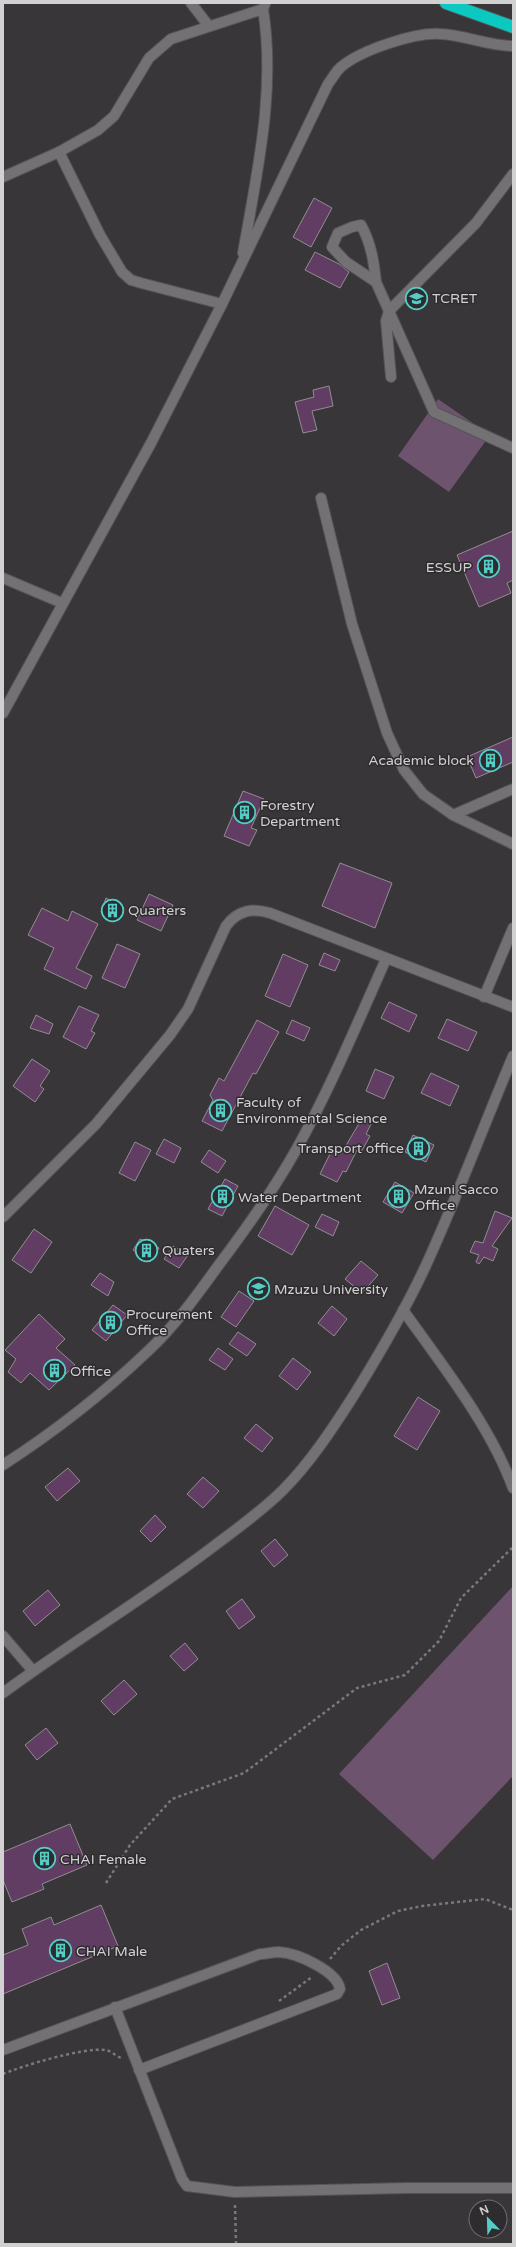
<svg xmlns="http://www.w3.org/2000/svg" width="516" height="2247" font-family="'Varela Round',sans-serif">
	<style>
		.green { fill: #6d536e }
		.building { fill: #613c63; stroke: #908e90 }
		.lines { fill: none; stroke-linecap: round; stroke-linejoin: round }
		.minor-casing { stroke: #555455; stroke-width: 12 }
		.highway-casing { stroke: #555455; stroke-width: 14 }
		.path { stroke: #7a797a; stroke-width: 2.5; stroke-dasharray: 3 3; stroke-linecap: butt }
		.minor { stroke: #737173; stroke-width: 10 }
		.highway { stroke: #0bc8c0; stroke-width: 12 }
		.labels { text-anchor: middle; stroke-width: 3; stroke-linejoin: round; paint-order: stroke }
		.poi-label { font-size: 14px; fill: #d2d1d2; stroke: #2e2c2e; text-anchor: start }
	</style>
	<rect width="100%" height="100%" fill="#383638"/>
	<!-- green -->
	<g class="green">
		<polygon points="438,399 490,435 449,492 398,456"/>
		<polygon points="513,1586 513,1776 433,1860 339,1774"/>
	</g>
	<!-- building -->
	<g class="building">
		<polygon points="314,198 332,208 311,247 293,237"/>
		<polygon points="315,252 339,264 349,272 340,288 305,270"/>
		<polygon points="329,386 333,406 312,411 317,430 303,433 295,402 314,397 313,390"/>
		<polygon points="513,531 513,580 507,583 511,593 479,607 457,555"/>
		<polygon points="513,737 513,762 476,778 467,757"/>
		<polygon points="243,791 264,799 251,828 257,830 249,846 224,836"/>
		<polygon points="340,863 392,883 375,928 322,906"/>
		<polygon points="149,894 173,905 161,931 137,920"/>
		<polygon points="106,898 124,908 119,920 101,912"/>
		<polygon points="42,908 68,921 72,911 98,924 76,968 92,976 86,989 44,969 54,948 28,935"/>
		<polygon points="117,944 140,954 125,988 102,978"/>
		<polygon points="324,953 340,960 335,971 319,965"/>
		<polygon points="283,954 308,965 290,1007 265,996"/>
		<polygon points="389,1002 417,1015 409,1032 381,1018"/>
		<polygon points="79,1006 99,1015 91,1031 95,1033 86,1049 63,1037"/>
		<polygon points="36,1015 53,1024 49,1034 30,1028"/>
		<polygon points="447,1019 477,1032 468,1051 438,1038"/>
		<polygon points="257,1020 279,1032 256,1074 253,1073 222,1131 202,1121 213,1100 210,1095 219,1078 224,1081"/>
		<polygon points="292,1020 310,1028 304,1041 286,1033"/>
		<polygon points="32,1059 50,1071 40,1086 44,1089 35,1102 13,1086"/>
		<polygon points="375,1069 394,1077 384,1099 366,1091"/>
		<polygon points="431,1073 459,1086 450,1106 421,1093"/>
		<polygon points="364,1115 373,1120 366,1134 370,1136 361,1152 357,1150 346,1172 343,1171 337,1182 320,1174 332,1150 341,1154"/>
		<polygon points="413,1135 434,1145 426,1162 405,1152"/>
		<polygon points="164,1139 181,1148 174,1163 156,1154"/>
		<polygon points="135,1142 151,1150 135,1181 119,1173"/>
		<polygon points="209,1150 226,1161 218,1173 201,1162"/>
		<polygon points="225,1179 238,1186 222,1216 208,1209"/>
		<polygon points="395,1182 414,1193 402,1213 383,1202"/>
		<polygon points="275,1206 309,1225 292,1255 258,1236"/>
		<polygon points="495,1211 512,1218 492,1246 498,1249 493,1261 484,1257 479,1264 476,1262 479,1255 470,1252 475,1241 483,1243"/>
		<polygon points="322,1214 339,1222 333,1236 315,1227"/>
		<polygon points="34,1229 52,1242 31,1273 12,1260"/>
		<polygon points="140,1239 159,1248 150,1262 133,1250"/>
		<polygon points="173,1246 188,1255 179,1268 164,1259"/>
		<polygon points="361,1261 378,1275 362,1293 345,1279"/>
		<polygon points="100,1273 114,1282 108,1296 91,1285"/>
		<polygon points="239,1291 254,1301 236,1327 221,1317"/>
		<polygon points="113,1305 127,1315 106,1341 92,1330"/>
		<polygon points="332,1306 347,1319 334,1336 318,1323"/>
		<polygon points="39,1314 65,1339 56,1348 75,1365 49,1390 30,1373 21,1383 8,1372 16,1359 5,1350"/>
		<polygon points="238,1332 256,1344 247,1356 229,1344"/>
		<polygon points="218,1348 233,1359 225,1370 209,1360"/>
		<polygon points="293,1358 311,1372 297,1390 279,1376"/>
		<polygon points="418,1397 440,1411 417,1450 394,1436"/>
		<polygon points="256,1424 273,1438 262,1452 244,1438"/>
		<polygon points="68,1468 80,1481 57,1501 45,1487"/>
		<polygon points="203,1477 219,1491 203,1508 187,1494"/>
		<polygon points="155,1515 166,1527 151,1542 140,1531"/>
		<polygon points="275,1539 288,1555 274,1567 261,1551"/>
		<polygon points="48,1590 60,1605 35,1626 23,1611"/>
		<polygon points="242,1599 255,1617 239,1629 226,1611"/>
		<polygon points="185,1643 198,1659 184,1671 170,1656"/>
		<polygon points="124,1680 137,1694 114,1715 101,1701"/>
		<polygon points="46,1728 58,1743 37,1760 25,1745"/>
		<polygon points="70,1824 87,1865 42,1884 44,1889 12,1902 3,1880 3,1852"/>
		<polygon points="101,1905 118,1946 3,1994 3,1955 28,1945 22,1929 51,1917 54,1925"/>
		<polygon points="387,1963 400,1998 382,2005 369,1971"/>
	</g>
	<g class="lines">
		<defs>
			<g id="minor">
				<polyline points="191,3 208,25"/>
				<polyline points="59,152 100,235 122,272 131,280 141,283 222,304"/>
				<polyline points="3,177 59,152 98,130 114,116 149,58 171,39 263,9"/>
				<path d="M243 253C257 172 276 91 263 9L265 4"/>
				<path d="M376 282C374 262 371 243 361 225L352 227 338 233 332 247 346 262 376 282 434 412 513 448"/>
				<polyline points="391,377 386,321 389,311 476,223 513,174"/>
				<polyline points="321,498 352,624 387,733 404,770 423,794 453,815 513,844"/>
				<polyline points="3,578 62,603"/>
				<path d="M3 713 151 443 222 304 328 84C332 79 336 71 341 67 361 50 415 32 441 34 465 35 488 46 513 46"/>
				<polyline points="453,815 513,789"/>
				<polyline points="484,997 513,928"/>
				<path d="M3 1217 96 1124 170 1035 188 1009 226 926C238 910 252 908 270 913L513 1007"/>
				<path d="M403 1310C442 1365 490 1425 513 1488"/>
				<path d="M3 1465C54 1432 104 1393 148 1351 175 1326 197 1295 218 1266 246 1229 273 1191 296 1150 330 1089 357 1024 386 959"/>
				<polyline points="3,1636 33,1671"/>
				<path d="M3 1693C72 1642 146 1598 214 1546 238 1528 262 1511 283 1490 310 1463 333 1428 354 1395 380 1353 406 1309 427 1263 458 1195 484 1125 513 1056"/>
				<polyline points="115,2007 182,2179 187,2186 235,2192 407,2188 513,2188"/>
				<path d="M3 2050 260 1954C266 1954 273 1952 279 1952 297 1953 337 1971 340 1989L337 1994 139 2070"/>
			</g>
			<polyline id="highway" points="446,3 513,27"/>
		</defs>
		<!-- minor casing -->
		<use href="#minor" class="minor-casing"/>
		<!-- highway casing -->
		<use href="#highway" class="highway-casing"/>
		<!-- path -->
		<g class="path">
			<polyline points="106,1883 130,1845 172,1799 244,1773 357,1688 405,1675 439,1641 461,1598 513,1547"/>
			<polyline points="330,1959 341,1946 361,1930 398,1911 422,1906 485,1899 513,1910"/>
			<polyline points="279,2001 312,1977"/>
			<path d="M3 2074C22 2066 84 2047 105 2050 110 2050 116 2056 121 2058"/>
			<polyline points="235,2205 236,2244"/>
		</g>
		<!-- minor -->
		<use href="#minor" class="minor"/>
		<!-- highway -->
		<use href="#highway" class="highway"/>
	</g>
	<!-- icons -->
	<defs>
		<symbol id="university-ring" viewBox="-11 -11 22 22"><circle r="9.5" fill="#2e2c2e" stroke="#55cdc6" stroke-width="1.5"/><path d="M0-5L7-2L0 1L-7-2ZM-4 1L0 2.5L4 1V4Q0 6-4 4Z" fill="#55cdc6"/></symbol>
		<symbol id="building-ring" viewBox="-11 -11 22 22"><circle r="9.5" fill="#2e2c2e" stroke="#55cdc6" stroke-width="1.5"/><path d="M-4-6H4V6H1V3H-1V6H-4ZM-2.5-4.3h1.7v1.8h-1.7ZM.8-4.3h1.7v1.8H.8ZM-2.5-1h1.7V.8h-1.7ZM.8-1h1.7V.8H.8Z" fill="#55cdc6"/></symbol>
	</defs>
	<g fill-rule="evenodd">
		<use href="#university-ring" x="404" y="286" width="25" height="25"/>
		<use href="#building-ring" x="476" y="554" width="25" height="25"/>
		<use href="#building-ring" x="478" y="748" width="25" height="25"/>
		<use href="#building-ring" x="232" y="800" width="25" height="25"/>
		<use href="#building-ring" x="100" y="898" width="25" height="25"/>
		<use href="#building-ring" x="208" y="1098" width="25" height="25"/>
		<use href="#building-ring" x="406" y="1136" width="25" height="25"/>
		<use href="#building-ring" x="210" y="1184" width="25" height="25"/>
		<use href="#building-ring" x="386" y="1184" width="25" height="25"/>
		<use href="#building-ring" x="134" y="1238" width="25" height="25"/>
		<use href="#university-ring" x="246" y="1276" width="25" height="25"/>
		<use href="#building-ring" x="98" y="1310" width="25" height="25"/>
		<use href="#building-ring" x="42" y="1358" width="25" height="25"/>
		<use href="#building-ring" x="32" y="1846" width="25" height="25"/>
		<use href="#building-ring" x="48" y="1938" width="25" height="25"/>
	</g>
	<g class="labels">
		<!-- poi labels -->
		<g class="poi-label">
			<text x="432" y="303">TCRET</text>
			<text x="472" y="572" text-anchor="end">ESSUP</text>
			<text x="474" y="765" text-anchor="end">Academic block</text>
			<text x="260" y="810">Forestry<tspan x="260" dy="16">Department</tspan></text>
			<text x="128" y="915">Quarters</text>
			<text x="236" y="1107">Faculty of<tspan x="236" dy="16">Environmental Science</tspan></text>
			<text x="404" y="1153" text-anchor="end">Transport office</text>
			<text x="414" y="1194">Mzuni Sacco<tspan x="414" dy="16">Office</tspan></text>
			<text x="238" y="1202">Water Department</text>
			<text x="162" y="1255">Quaters</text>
			<text x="274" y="1294">Mzuzu University</text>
			<text x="126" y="1319">Procurement<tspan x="126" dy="16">Office</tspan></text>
			<text x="70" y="1376">Office</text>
			<text x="60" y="1864">CHAI Female</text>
			<text x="76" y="1956">CHAI Male</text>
		</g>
	</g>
	<!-- border -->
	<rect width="516" height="2247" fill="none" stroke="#d2d1d2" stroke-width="8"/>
	<!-- north arrow -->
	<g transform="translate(488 2219) rotate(337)"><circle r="19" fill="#2e2c2e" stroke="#706e70"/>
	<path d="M0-3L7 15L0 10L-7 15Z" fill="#55cdc6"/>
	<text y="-6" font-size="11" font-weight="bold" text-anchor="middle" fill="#d2d1d2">N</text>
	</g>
</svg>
